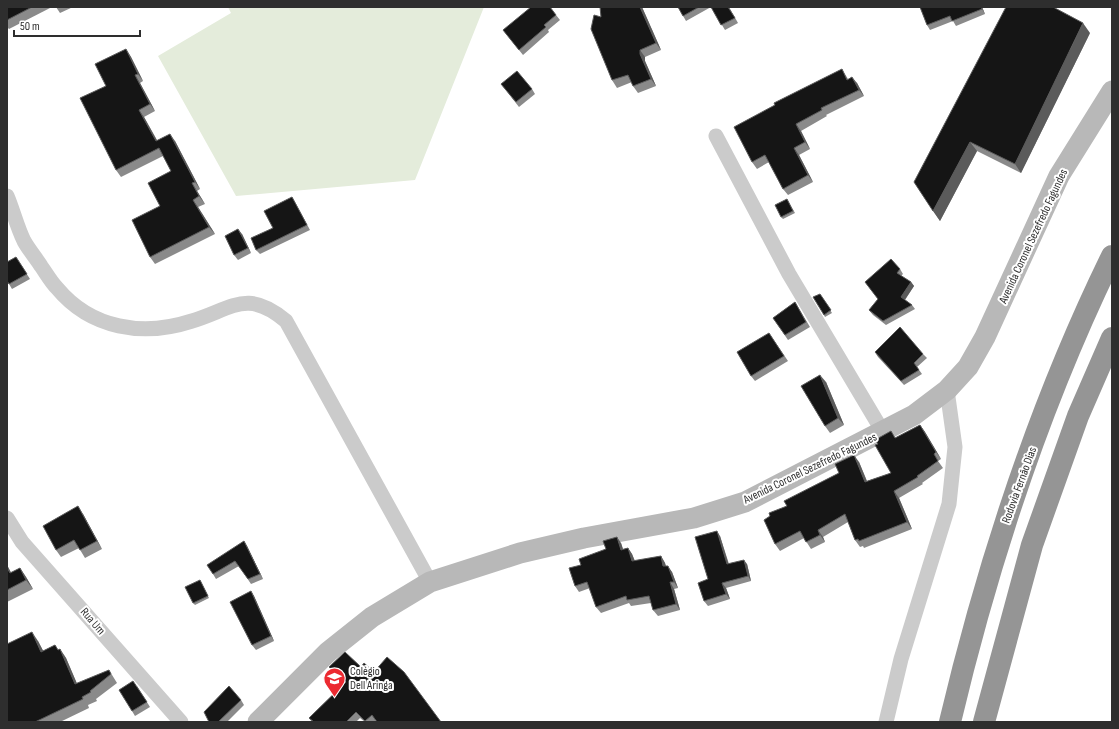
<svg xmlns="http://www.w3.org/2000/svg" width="1119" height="729" font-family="'Sofia Sans Condensed',sans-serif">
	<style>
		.green { fill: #e4ecdb }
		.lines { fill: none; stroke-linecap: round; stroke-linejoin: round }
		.street { stroke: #cbcbcb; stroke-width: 15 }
		.secondary { stroke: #b8b8b8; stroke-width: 21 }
		.highway { stroke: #959595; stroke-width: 22 }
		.wall { fill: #8a8a8a }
		.shaded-wall { fill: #5b5b5b }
		.building { fill: #151515; stroke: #5b5b5b }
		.labels { text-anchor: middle; stroke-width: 4; stroke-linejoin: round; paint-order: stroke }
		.street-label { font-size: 12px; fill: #2e2e2e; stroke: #fff }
		.poi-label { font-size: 12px; fill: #2e2e2e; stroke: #fff; text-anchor: start }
	</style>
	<rect width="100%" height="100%" fill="#fff"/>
	<!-- green -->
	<polygon class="green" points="228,7 484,7 415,180 236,196 158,56 231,13"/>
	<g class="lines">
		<!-- street -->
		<g class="street">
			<polyline points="716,136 789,274 883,432"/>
			<path d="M7 196C13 210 17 227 24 241 29 250 36 258 41 266 46 273 51 282 57 288 91 329 143 337 192 321 232 309 247 288 286 321L430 582"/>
			<polyline points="7,518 22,542 181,722"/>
			<polyline points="886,722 901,659 949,504 955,447 947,390"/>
		</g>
		<!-- secondary -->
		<polyline class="secondary" points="258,722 328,652 372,617 430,582 520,553 584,538 694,518 745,502 914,415 947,390 968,367 985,337 1059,176 1112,91"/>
		<!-- highway -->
		<g class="highway">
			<path d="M950 722C988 562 1040 403 1112 256"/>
			<polyline points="984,722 1032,545 1078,416 1112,338"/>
		</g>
	</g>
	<!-- wall -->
	<g class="wall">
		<polygon points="7,7 52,7 9,29 7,27"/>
		<polygon points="56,7 73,7 60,13"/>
		<polygon points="642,7 661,50 645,57 645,61 656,86 638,93 633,86 632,82 617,88 612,80 601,17"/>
		<polygon points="678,7 729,7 738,23 725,30 711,7 686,21"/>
		<polygon points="920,7 982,7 985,14 956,26 953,21 930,30 927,25"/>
		<polygon points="556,15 560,20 548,30 549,32 523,55 503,30"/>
		<polygon points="1090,33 1021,173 977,151 940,221 914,182"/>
		<polygon points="126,49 131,57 143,81 140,83 155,111 144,117 157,140 175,141 200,189 197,191 205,204 198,207 215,234 155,264 150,257 160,206 171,171 163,156 121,177 116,170 106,86"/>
		<polygon points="842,69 848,79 857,83 864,96 826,115 827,116 801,131 810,149 799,155 813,182 788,195 783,189 769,162 757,169 752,162 775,105"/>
		<polygon points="501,84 532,89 535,94 519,107"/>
		<polygon points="292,197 295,202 310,230 260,254 256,250 273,228"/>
		<polygon points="787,199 795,213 783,219 781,217"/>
		<polygon points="242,234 251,253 238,260 234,255"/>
		<polygon points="16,257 30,279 12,289 9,284"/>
		<polygon points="900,269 903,274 901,276 911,282 914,286 905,300 912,305 915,309 886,325 873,315 869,310 878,299 865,282"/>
		<polygon points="820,294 832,313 825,317 824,315"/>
		<polygon points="795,302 810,327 788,340 773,318"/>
		<polygon points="769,333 788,361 755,381 751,376"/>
		<polygon points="875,352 923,354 927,358 917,367 922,374 904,385 878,357"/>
		<polygon points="826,382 844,425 830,433 825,426"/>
		<polygon points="920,425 925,432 941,459 938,461 943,468 922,483 923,484 899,498 912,529 864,548 863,546 860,547 855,540 848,522 823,537 825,542 811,549 804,538 780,551 775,544 770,516 839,473 859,462 867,481 891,473 878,444 891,431 895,438"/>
		<polygon points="83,514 102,549 85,558 79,548 61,557 56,550"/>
		<polygon points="720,536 729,564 747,564 751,581 726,588 730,599 708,606 704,601 708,579"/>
		<polygon points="244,541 247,546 263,579 251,584 239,566 216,579 213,574"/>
		<polygon points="621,543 623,549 628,548 632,554 635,561 661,556 665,563 666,566 672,572 678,588 674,589 680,610 658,616 653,610 651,603 631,606 629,603 601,613 596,607 590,588 579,592 575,586 581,565 606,549"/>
		<polygon points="7,565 11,573 20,568 26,577 33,589 7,602"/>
		<polygon points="200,580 209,598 195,605 193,603"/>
		<polygon points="251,591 254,596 274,641 256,650 252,645"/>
		<polygon points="38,641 43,651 55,645 58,650 60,649 66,658 77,684 109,670 117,683 96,699 97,701 88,705 89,708 60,722 7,722"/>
		<polygon points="345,652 376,720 374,722 365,722 360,718 356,722 312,722 309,718 345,683 333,673 329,667"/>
		<polygon points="137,686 150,707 135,716 132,711"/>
		<polygon points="241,700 244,705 227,722 209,722"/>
	</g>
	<!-- shaded-wall -->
	<g class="shaded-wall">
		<polygon points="640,7 642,7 661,50 656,43"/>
		<polygon points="981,7 982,7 985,14 982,9"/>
		<polygon points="1083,23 1090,33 1021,173 1015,164"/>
		<polygon points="126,49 131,57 143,81 138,74"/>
		<polygon points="640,50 645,57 645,61 656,86 651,79 640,54"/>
		<polygon points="135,75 140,83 155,111 150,104"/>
		<polygon points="852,77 857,83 864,96 859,90"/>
		<polygon points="139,110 144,117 161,148 156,141"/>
		<polygon points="796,124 801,131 810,149 805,142"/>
		<polygon points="170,134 175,141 200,189 195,182"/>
		<polygon points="970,142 977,151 940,221 933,211"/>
		<polygon points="794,148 799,155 813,182 808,175"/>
		<polygon points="192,183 197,191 205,204 199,196"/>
		<polygon points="193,200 198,207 215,234 209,227"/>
		<polygon points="238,229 242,234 251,253 248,248"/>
		<polygon points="911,282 914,286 904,301 901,297"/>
		<polygon points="820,375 826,382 844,425 838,418"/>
		<polygon points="920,425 925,432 941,459 936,452"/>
		<polygon points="854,455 859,462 870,489 865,482"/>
		<polygon points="894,491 899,498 912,529 907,522"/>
		<polygon points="78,506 83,514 102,549 97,541"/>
		<polygon points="818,530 823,537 825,542 820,535"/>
		<polygon points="717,531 720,536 730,569 727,564"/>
		<polygon points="617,537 621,543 625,556 621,550"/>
		<polygon points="244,541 247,546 263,579 260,574"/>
		<polygon points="628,548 632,554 637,567 632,561"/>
		<polygon points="661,556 665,563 667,572 663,566"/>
		<polygon points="744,560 747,564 751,581 748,576"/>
		<polygon points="7,565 16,582 7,568"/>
		<polygon points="668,566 672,572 678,588 674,582"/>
		<polygon points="20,568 26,577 33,589 26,580"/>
		<polygon points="670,582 674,589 680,610 676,604"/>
		<polygon points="722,583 726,588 730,599 726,594"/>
		<polygon points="251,591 254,596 274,641 271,636"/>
		<polygon points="32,632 38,641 48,660 41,652"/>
		<polygon points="60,649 66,658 81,693 75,684"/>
	</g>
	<!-- building -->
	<g class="building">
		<polygon points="7,7 32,7 7,20"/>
		<polygon points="531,7 550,7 556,15 544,25 546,27 519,50 503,30"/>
		<polygon points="600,7 640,7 656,43 640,50 640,54 651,79 633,86 628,75 612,80 591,29 594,15 601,17"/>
		<polygon points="678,7 699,7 683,16"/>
		<polygon points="711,7 728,7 735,18 721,25"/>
		<polygon points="920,7 981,7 982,9 952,21 950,16 927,25"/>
		<polygon points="1006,7 1053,7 1083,23 1015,164 970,142 933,211 914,182"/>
		<polygon points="126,49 138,74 135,75 150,104 139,110 156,141 170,134 195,182 192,183 199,196 193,200 209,227 150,257 132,220 160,206 148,183 171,171 159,148 116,170 80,98 106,86 95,64"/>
		<polygon points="842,69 847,80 852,77 859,90 821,108 822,110 796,124 805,142 794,148 808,175 783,189 765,155 752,162 734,127 775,105 774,103"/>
		<polygon points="517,71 532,89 516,102 501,84"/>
		<polygon points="292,197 307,225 256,250 251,238 273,228 264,211"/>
		<polygon points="787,199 793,211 781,217 775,205"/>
		<polygon points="238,229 248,248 234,255 225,236"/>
		<polygon points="16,257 27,274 9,284 7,281 7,262"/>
		<polygon points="891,259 900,269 897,273 911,282 901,297 912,305 883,321 869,310 878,299 865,282"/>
		<polygon points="820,294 831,310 824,315 813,297"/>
		<polygon points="795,302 806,322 785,335 773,318"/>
		<polygon points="900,327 923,354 914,363 919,370 901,381 875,352"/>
		<polygon points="769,333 784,356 751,376 737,352"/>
		<polygon points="820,375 838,418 825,426 801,386"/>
		<polygon points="920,425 936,452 934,454 938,461 917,476 918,477 894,491 907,522 859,541 858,539 855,540 845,514 818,530 820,535 806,542 800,531 775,544 764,520 770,516 769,513 787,506 784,501 839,473 835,464 854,455 865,482 891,473 875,445 878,444 875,440 891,431 895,438"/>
		<polygon points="78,506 97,541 80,550 74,540 56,550 43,526"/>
		<polygon points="717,531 727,564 744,560 748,576 722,583 726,594 704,601 698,583 708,579 695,537"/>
		<polygon points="617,537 621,550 628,548 632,561 661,556 663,566 668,566 674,582 670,582 676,604 653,610 649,596 627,600 626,596 596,607 587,582 575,586 569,568 581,565 579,559 606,549 603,541"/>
		<polygon points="244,541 260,574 248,579 235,561 213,574 207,565"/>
		<polygon points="7,568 10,573 20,568 26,580 7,590"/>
		<polygon points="200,580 208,596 193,603 185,587"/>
		<polygon points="251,591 271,636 252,645 230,602"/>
		<polygon points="32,632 41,652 55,645 58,650 60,649 75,684 109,670 111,674 90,691 91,692 82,697 83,699 35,722 7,722 7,644"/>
		<polygon points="345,652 361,667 364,663 374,672 387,657 404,672 441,722 377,722 372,715 365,721 356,712 346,722 314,722 309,718 346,682 329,667"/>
		<polygon points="133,681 147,702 132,711 119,690"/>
		<polygon points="229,686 241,700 218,722 209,722 204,712"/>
	</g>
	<!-- icons -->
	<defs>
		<symbol id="school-pin" viewBox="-11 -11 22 30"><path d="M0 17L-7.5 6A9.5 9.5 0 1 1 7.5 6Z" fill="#ec2a31" stroke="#fff"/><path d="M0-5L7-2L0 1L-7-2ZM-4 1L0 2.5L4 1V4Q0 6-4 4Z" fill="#fff"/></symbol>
	</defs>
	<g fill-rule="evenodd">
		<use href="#school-pin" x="322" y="666" width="25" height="34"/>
	</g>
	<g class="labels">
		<!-- street labels -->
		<g class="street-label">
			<text transform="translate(1033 236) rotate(-65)" y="4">Avenida Coronel Sezefredo Fagundes</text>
			<text transform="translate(810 468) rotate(-26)" y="4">Avenida Coronel Sezefredo Fagundes</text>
			<text transform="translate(1019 485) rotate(-70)" y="4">Rodovia Fernão Dias</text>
			<text transform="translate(93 621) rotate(49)" y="4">Rua Um</text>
		</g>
		<!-- poi labels -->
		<g class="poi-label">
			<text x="350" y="675">Colégio<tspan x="350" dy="14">Dell Aringa</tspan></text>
		</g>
	</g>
	<!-- border -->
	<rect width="1119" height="729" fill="none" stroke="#2e2e2e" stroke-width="16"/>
	<!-- scale -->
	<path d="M14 30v6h126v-6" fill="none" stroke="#2e2e2e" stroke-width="2"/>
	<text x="20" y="30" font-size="12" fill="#2e2e2e" stroke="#ffffff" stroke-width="3" paint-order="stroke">50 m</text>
</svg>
